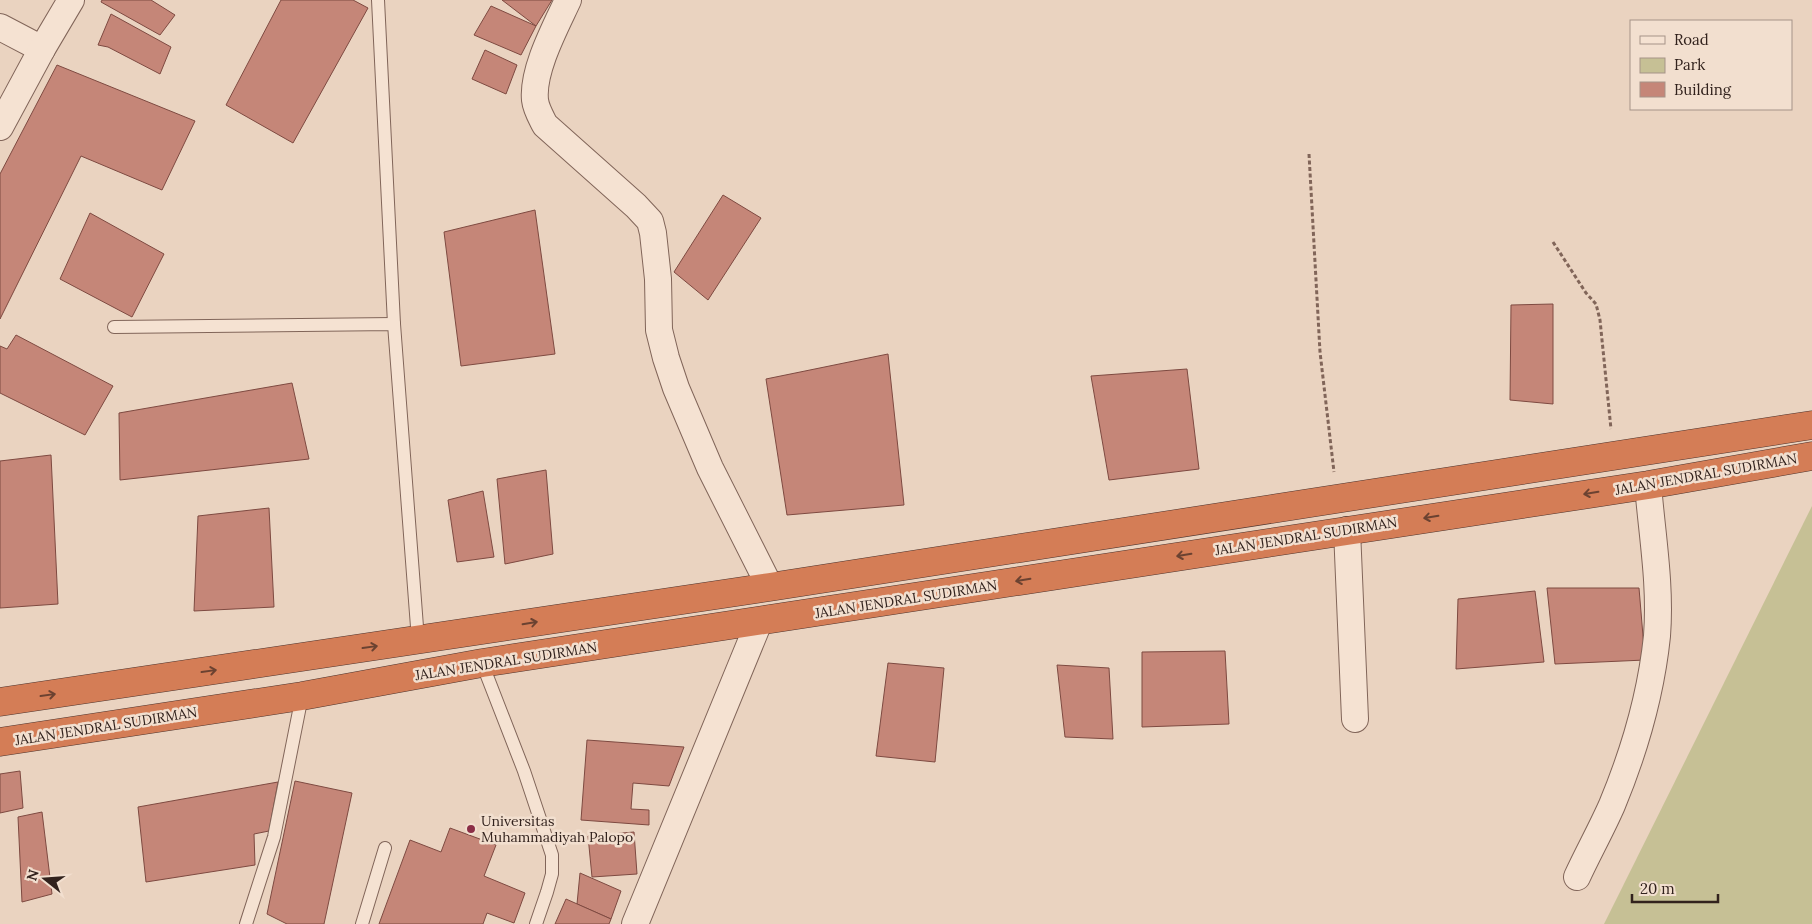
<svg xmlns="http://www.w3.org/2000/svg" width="1812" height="924" font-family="Lora,serif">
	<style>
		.green { fill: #c6c095 }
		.building { fill: #c58678; stroke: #7e4a41 }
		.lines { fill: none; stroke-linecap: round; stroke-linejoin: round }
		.lane-casing { stroke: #816559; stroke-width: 14 }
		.street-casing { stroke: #816559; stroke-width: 28 }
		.highway-casing { stroke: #4f352e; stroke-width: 29 }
		.path { stroke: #816559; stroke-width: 3; stroke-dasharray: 4 2.5; stroke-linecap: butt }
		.lane { stroke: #f5e2d2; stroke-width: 12 }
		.street { stroke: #f5e2d2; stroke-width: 26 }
		.highway { stroke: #d47d56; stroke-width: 28 }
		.oneway { stroke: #6b4231 }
		.poi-dot { fill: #8b2e46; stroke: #f2dfcf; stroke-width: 2 }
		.labels { text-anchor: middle; stroke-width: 5; stroke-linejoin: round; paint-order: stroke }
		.street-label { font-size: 14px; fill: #32221d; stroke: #f2dfcf }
		.poi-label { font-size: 14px; fill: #32221d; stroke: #f2dfcf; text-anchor: start }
	</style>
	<rect width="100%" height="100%" fill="#ead3c0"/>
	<!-- green -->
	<polygon class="green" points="1812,506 1812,924 1604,924"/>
	<!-- building -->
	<g class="building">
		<polygon points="102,0 151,0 175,15 160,35 101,2"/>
		<polygon points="281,0 353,0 368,8 293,143 226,105"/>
		<polygon points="502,0 552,0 536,26"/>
		<polygon points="491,6 536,26 521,55 474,35"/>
		<polygon points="111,14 171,47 160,74 108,47 98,45"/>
		<polygon points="485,50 517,65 506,94 472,79"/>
		<polygon points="57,65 195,121 162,190 81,156 0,319 0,174"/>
		<polygon points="723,195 761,218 708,300 674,272"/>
		<polygon points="535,210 555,354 461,366 444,232"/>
		<polygon points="90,213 164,254 132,317 60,279"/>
		<polygon points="1553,304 1553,404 1510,400 1511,305"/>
		<polygon points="16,335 113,386 85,435 0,393 0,346 7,349"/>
		<polygon points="888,354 904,505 787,515 766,379"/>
		<polygon points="1187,369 1199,469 1109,480 1091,376"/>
		<polygon points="292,383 309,459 120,480 119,413"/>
		<polygon points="51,455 58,604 0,608 0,461"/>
		<polygon points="546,470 553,554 505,564 497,479"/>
		<polygon points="483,491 494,557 457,562 448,500"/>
		<polygon points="269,508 274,607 194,611 198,516"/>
		<polygon points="1547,588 1639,588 1645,660 1555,664"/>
		<polygon points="1535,591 1544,662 1456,669 1458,599"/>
		<polygon points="1225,651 1229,724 1142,727 1142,652"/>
		<polygon points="888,663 944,668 935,762 876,756"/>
		<polygon points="1057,665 1109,668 1113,739 1065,737"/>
		<polygon points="587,740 684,747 669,786 633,783 631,809 649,810 649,825 581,820"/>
		<polygon points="20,771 23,808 0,813 0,774"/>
		<polygon points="295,781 352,793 324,924 287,924 267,914"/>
		<polygon points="278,782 269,831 254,834 255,865 146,882 138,807"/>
		<polygon points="42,812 52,894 22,902 18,817"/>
		<polygon points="450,828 496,845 484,876 525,893 514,923 487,913 483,924 379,924 410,840 441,852"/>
		<polygon points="634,832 637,874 592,877 588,836"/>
		<polygon points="580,873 621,891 611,919 577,904"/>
		<polygon points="566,899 611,919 609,924 555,924"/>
	</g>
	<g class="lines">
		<defs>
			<g id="lane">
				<polyline points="378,0 394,324"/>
				<polyline points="114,327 394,324 418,640"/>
				<polyline points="482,663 524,771 552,855 552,874 547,892 536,924"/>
				<polyline points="246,924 274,837 302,696"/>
				<polyline points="362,924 385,848"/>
			</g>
			<g id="street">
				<path d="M568 0C556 26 532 70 535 100 536 109 541 117 545 125L636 206 650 221 653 233 658 279 659 330 666 358 676 388 710 468 770 587"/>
				<polyline points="0,27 42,49"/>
				<polyline points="0,127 42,49 71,0"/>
				<polyline points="1347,530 1355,719"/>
				<path d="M1577 877C1588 853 1601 830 1612 805 1634 752 1651 694 1657 636 1661 585 1652 535 1648 485"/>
				<polyline points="635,924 759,622"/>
			</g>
			<g id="highway">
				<polyline points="0,702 770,587 1812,425"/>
				<polyline points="0,742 302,696 482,663 1648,485 1812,456"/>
			</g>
		</defs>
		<!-- lane casing -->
		<use href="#lane" class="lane-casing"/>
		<!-- street casing -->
		<use href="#street" class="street-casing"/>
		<!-- highway casing -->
		<use href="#highway" class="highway-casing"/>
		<!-- path -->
		<g class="path">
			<polyline points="1309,154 1320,352 1334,472"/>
			<polyline points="1553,242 1586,293 1596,304 1600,320 1611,429"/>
		</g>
		<!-- lane -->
		<use href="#lane" class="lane"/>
		<!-- street -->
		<use href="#street" class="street"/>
		<!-- highway -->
		<use href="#highway" class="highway"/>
	</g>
	<!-- one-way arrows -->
	<defs><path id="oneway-shaft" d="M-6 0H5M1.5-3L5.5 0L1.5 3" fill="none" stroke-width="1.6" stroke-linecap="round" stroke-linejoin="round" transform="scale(1.25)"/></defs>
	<g class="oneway">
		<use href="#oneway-shaft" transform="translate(1591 493) rotate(171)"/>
		<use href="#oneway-shaft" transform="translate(1431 517) rotate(171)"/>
		<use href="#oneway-shaft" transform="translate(1184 555) rotate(171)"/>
		<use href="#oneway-shaft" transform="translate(1023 580) rotate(171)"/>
		<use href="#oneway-shaft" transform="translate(530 623) rotate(-9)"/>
		<use href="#oneway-shaft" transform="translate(370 647) rotate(-8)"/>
		<use href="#oneway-shaft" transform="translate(209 671) rotate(-8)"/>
		<use href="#oneway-shaft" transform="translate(48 695) rotate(-8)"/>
	</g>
	<!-- markers -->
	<circle class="poi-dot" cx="471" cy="829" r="5"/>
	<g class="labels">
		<!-- street labels -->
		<g class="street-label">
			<text transform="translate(1706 474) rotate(-10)" y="5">JALAN JENDRAL SUDIRMAN</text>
			<text transform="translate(1306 536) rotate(-9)" y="5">JALAN JENDRAL SUDIRMAN</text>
			<text transform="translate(906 599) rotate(-9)" y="5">JALAN JENDRAL SUDIRMAN</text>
			<text transform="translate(506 661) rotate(-9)" y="5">JALAN JENDRAL SUDIRMAN</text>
			<text transform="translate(106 726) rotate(-9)" y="5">JALAN JENDRAL SUDIRMAN</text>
		</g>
		<!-- poi labels -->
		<g class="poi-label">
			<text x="481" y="826">Universitas<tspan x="481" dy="16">Muhammadiyah Palopo</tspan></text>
		</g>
	</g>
	<!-- legend -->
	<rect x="1630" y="20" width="162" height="90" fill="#f2dfcf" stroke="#a59388"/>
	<rect x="1640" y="36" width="25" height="8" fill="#f5e2d2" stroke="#a59388"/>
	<text x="1674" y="45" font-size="15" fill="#32221d">Road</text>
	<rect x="1640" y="58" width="25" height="15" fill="#c6c095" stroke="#a59388"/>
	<text x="1674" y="70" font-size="15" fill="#32221d">Park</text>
	<rect x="1640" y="82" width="25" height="15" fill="#c58678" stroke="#a59388"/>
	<text x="1674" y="95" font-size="15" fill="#32221d">Building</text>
	<!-- north arrow -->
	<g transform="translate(45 879) rotate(287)" stroke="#f2dfcf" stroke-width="4" paint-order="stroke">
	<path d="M0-4L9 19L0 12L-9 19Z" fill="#32221d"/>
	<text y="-8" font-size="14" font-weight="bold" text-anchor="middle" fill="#32221d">N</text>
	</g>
	<!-- scale -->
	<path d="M1632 894v8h86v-8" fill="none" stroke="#32221d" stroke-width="2.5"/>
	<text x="1640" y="894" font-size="15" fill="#32221d" stroke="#f2dfcf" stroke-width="4" paint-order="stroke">20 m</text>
</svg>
